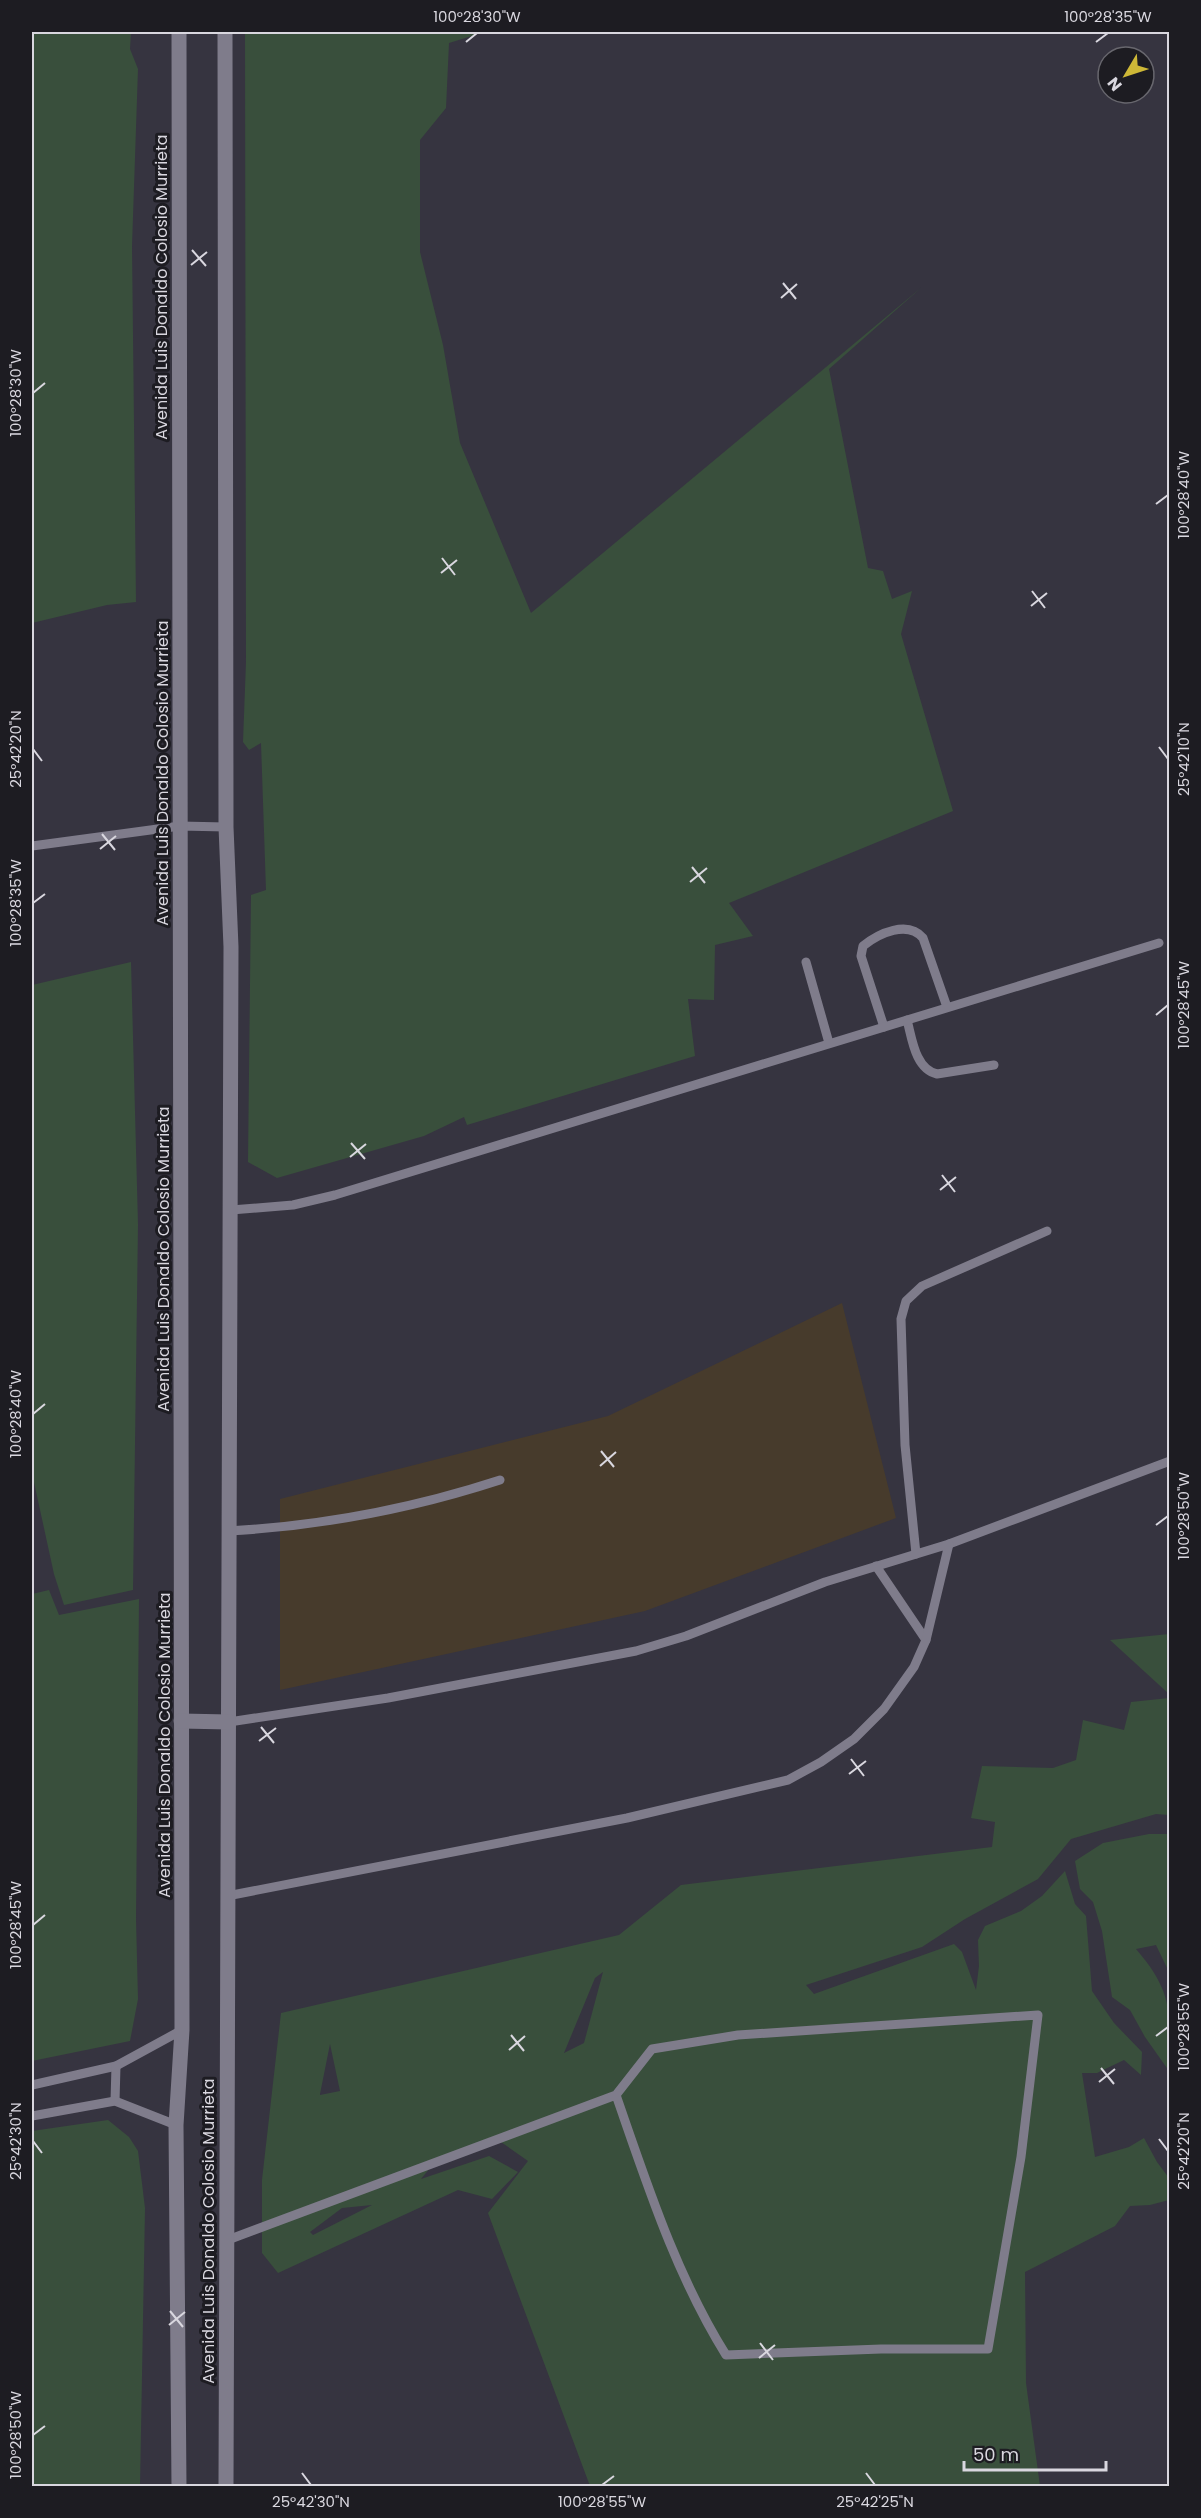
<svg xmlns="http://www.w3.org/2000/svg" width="1201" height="2518" font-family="Poppins,sans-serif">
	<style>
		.industrial { fill: #473b2c }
		.green { fill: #394f3c; fill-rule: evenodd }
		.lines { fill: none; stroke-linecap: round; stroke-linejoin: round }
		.service { stroke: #7f7c8b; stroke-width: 9 }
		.secondary { stroke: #7f7c8b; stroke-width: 15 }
		.ticks { fill: none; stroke: #d9d7df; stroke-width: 2 }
		.labels { text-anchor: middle; stroke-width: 6; stroke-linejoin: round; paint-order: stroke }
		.street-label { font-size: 16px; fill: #d9d7df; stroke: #1d1c22 }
		.neatline { fill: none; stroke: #d9d7df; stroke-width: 2 }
		.ticks-label { font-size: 15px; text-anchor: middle; fill: #d9d7df }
	</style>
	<rect width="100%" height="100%" fill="#363440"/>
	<!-- industrial -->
	<polygon class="industrial" points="842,1303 896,1518 645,1611 280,1690 280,1499 608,1416"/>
	<!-- green -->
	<g class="green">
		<polygon points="32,32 131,32 130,49 138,69 132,246 136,602 107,605 32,623"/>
		<polygon points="245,32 476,32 475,35 449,43 446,108 420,140 420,252 443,345 460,443 531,613 922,287 829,369 868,568 883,571 892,599 912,591 901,634 953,811 729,903 753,936 715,945 714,1000 688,999 695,1056 467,1125 464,1117 424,1136 277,1178 248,1162 251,895 266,890 261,743 249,750 243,742 246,662"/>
		<polygon points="131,962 138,1224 133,1590 64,1605 54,1574 32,1473 32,985"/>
		<polygon points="49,1590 59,1615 139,1599 136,1919 138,1999 130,2041 32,2061 32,1594"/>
		<polygon points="1169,1634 1170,1634 1169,1694 1110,1640"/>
		<path d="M1169 1698V1815L1156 1814 1071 1839 1038 1879 965 1919 922 1947 806 1985 814 1994 954 1944 962 1952 976 1990 979 1966 978 1940 985 1926 1021 1911 1042 1896 1065 1871 1075 1904 1086 1916 1092 1991 1114 2023 1142 2052 1141 2075 1124 2060 1097 2073H1082L1095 2157 1129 2147 1144 2138 1157 2162 1169 2178V2200L1150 2205 1130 2206 1115 2226 1025 2272 1026 2383 1040 2486H590L488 2213 528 2161 501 2142 434 2163 421 2179 489 2156 518 2172 492 2199 458 2190 278 2273 262 2253V2180L281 2013 619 1935 681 1885 992 1847 995 1822 971 1818 982 1766 1053 1768 1076 1760 1083 1720 1124 1730 1131 1702ZM603 1972 584 2043 564 2053 595 1978ZM330 2044 340 2091 320 2095V2094ZM372 2205 313 2235 310 2232 342 2208Z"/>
		<path d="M1149 1834H1169V1972L1156 1945 1136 1949C1175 1994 1170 2015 1169 2071L1145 2037 1130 2010 1112 1997 1102 1931 1093 1902 1080 1889 1075 1861 1103 1843Z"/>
		<polygon points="108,2120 129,2137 138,2151 145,2208 140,2486 32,2486 32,2131"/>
	</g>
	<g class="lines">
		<!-- service -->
		<g class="service">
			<polyline points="32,846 180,826 226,827"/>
			<polyline points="806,962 829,1043"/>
			<path d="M907 1020C912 1038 915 1069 937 1074L994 1065"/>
			<path d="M884 1027 861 956 863 946C879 933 908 920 923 938L947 1007"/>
			<polyline points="231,1210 293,1205 335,1195 1159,943"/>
			<path d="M228 1531C321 1526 411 1509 500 1480"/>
			<polyline points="949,1544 1170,1461"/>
			<polyline points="916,1554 905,1445 901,1319 906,1301 922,1286 1047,1231"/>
			<polyline points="876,1566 926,1640"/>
			<polyline points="227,1896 627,1818 788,1780 821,1762 854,1739 884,1709 914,1667 926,1640 949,1544 825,1582 686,1636 636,1651 388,1698 229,1722"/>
			<polyline points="32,2085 116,2066 182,2030"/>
			<polyline points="115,2101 116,2066"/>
			<polyline points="32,2116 115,2101 176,2125"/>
			<path d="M225 2241 616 2095C647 2184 676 2275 726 2355L881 2349H988L1021 2157 1038 2015 738 2035 652 2049 616 2095"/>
		</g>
		<!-- secondary -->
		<g class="secondary">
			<polyline points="179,32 182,2030 176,2125 179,2486"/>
			<polyline points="225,32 226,827 231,947 226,2486"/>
			<polyline points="181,1721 229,1722"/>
		</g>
	</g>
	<!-- ticks -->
	<path class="ticks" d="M466 42 477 33M1096 42 1108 33M192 250 206 266M191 265 207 252M783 283 796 299M781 298 797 284M33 393 45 383M1156 504 1168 495M442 558 455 575M441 573 457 560M1032 591 1045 608M1031 606 1047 593M1159 747 1168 759M33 749 42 761M102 834 115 850M100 849 116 836M692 867 705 883M690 882 707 868M33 903 45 894M1156 1015 1168 1005M351 1143 365 1159M350 1157 366 1144M942 1175 955 1192M940 1190 956 1177M33 1414 45 1404M601 1451 614 1467M600 1466 616 1452M1156 1525 1168 1516M261 1727 274 1743M259 1741 276 1728M851 1759 864 1776M849 1774 866 1761M33 1925 45 1915M511 2035 524 2051M1156 2036 1168 2027M509 2050 525 2036M1101 2068 1114 2084M1099 2082 1115 2069M1159 2139 1168 2151M33 2141 42 2153M170 2311 183 2327M169 2325 185 2312M760 2343 773 2360M759 2358 775 2345M33 2435 45 2426M302 2473 311 2485M866 2473 875 2485M602 2485 614 2476"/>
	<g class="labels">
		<!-- street labels -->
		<g class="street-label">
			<text transform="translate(161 287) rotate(-90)" y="6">Avenida Luis Donaldo Colosio Murrieta</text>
			<text transform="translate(162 773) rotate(-90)" y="6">Avenida Luis Donaldo Colosio Murrieta</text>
			<text transform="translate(163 1259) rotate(-90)" y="6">Avenida Luis Donaldo Colosio Murrieta</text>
			<text transform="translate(164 1745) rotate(-90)" y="6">Avenida Luis Donaldo Colosio Murrieta</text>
			<text transform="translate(208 2231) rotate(-90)" y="6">Avenida Luis Donaldo Colosio Murrieta</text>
		</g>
	</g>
	<!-- border -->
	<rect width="1201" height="2518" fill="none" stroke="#1d1c22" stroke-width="66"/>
	<!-- north arrow -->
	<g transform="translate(1126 75) rotate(231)"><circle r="28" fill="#1d1c22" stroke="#68676e" stroke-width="1.5"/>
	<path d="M0-4.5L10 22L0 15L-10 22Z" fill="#ceb837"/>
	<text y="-9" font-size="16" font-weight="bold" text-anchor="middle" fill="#d9d7df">N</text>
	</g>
	<!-- scale -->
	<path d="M964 2461v9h142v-9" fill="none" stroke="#d9d7df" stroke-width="3"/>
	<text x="973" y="2461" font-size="18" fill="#d9d7df" stroke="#1d1c22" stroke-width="4.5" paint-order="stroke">50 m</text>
	<rect x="33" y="33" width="1135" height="2452" class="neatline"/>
	<g class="ticks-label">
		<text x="477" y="22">100°28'30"W</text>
		<text x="1108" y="22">100°28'35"W</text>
		<text transform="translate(16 393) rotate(-90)" y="5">100°28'30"W</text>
		<text transform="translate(1184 495) rotate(-90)" y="5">100°28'40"W</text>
		<text transform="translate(16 749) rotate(-90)" y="5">25°42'20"N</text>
		<text transform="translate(1184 759) rotate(-90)" y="5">25°42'10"N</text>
		<text transform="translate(16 903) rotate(-90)" y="5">100°28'35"W</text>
		<text transform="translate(1184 1005) rotate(-90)" y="5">100°28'45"W</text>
		<text transform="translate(16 1414) rotate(-90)" y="5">100°28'40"W</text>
		<text transform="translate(1184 1516) rotate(-90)" y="5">100°28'50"W</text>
		<text transform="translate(16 1925) rotate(-90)" y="5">100°28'45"W</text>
		<text transform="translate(1184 2027) rotate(-90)" y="5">100°28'55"W</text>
		<text transform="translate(16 2141) rotate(-90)" y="5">25°42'30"N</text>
		<text transform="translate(1184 2151) rotate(-90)" y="5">25°42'20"N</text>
		<text transform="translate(16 2435) rotate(-90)" y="5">100°28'50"W</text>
		<text x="311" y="2507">25°42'30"N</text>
		<text x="602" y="2507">100°28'55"W</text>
		<text x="875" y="2507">25°42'25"N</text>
	</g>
</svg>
